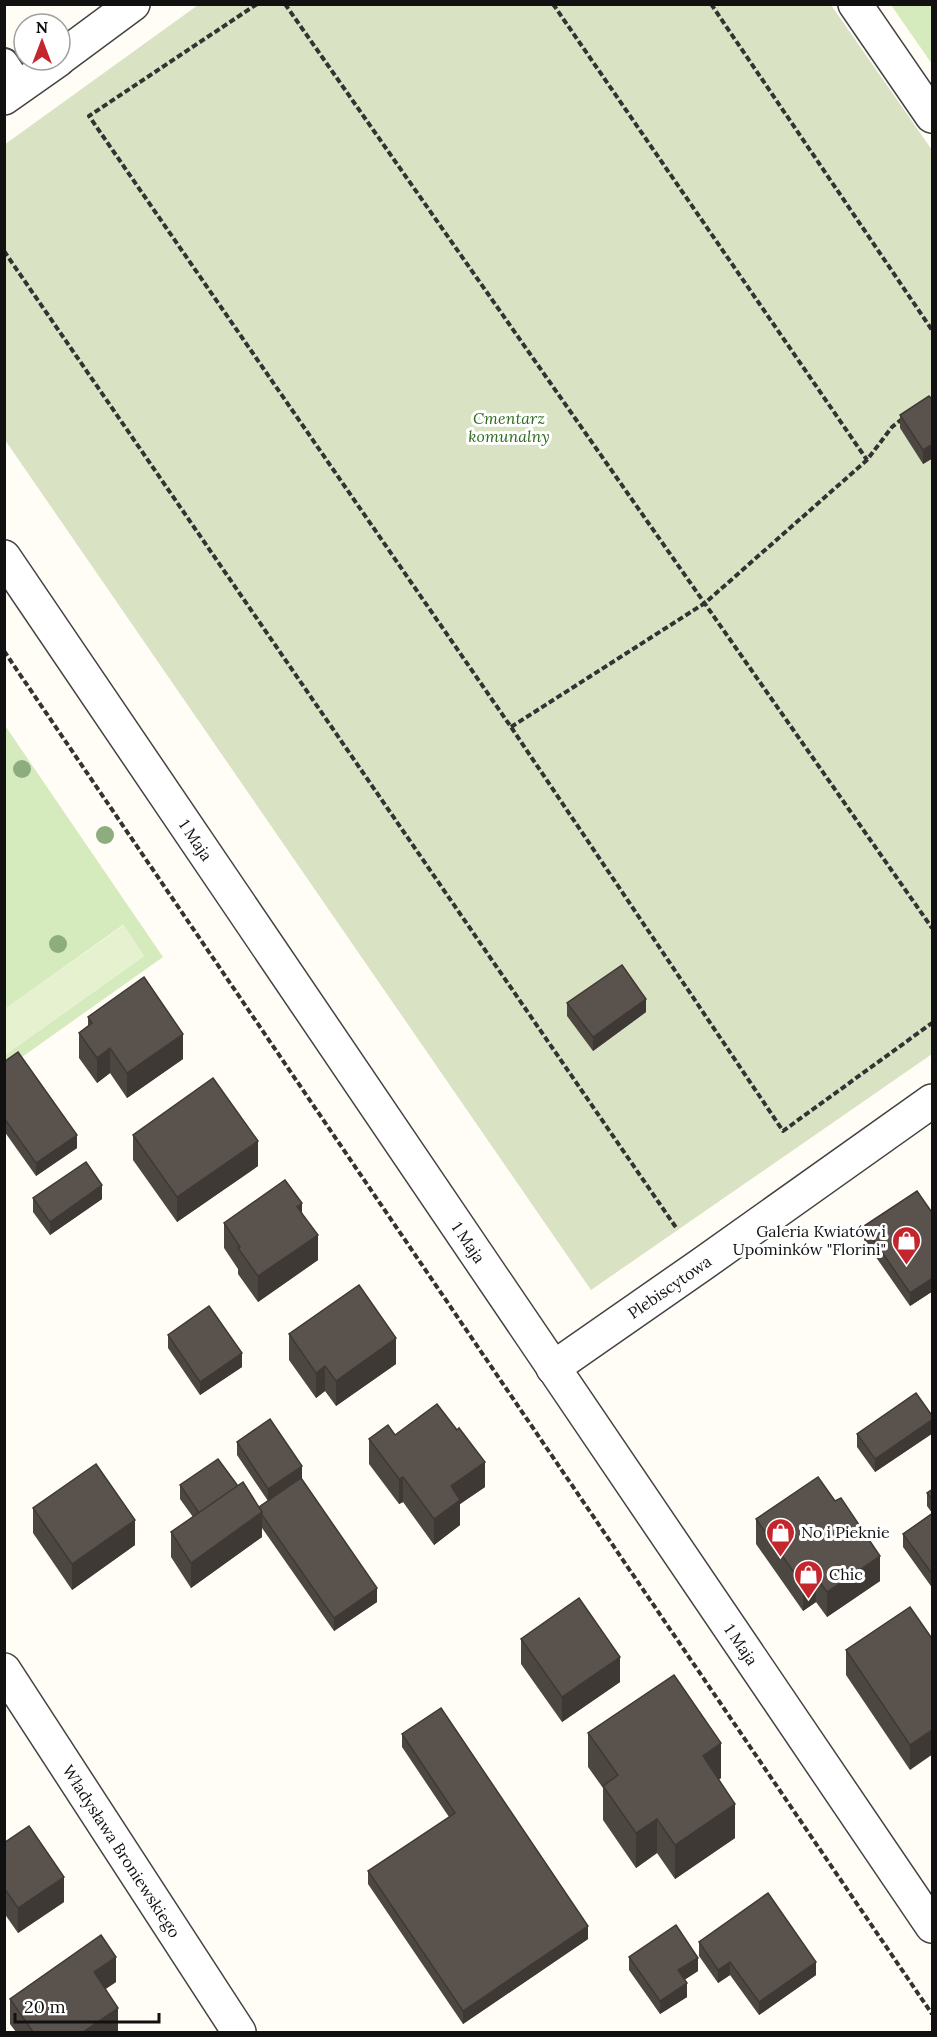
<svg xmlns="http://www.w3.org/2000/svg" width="937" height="2037" font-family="Lora,serif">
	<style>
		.green { fill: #d5ebbd }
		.cemetery { fill: #d9e3c4 }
		.pitch { fill: #e6f2cf }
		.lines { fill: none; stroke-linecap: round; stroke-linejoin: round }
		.service-casing { stroke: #444; stroke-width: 32 }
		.minor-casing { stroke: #444; stroke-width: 36 }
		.tertiary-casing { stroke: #444; stroke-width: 36 }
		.path { stroke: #333; stroke-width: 4; stroke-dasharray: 6 3; stroke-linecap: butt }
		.service { stroke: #fff; stroke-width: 28 }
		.minor { stroke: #fff; stroke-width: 33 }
		.tertiary { stroke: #fff; stroke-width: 33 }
		.tree { fill: #8dad7f }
		.wall { fill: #4d4742 }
		.shaded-wall { fill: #3f3936 }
		.building { fill: #5a524d; stroke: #3f3936; stroke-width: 1.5 }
		.labels { text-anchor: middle; stroke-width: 6; stroke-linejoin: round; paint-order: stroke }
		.park-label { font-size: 16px; font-style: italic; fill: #2f6b1f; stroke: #fff }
		.street-label { font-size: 16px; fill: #111; stroke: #fff }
		.poi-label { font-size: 16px; fill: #111; stroke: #fff; text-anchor: start }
	</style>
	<rect width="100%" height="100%" fill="#fffdf5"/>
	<!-- green -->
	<g class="green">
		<polygon points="891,5 932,5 932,64"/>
		<polygon points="4,724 163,957 5,1069 5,1055 144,956 123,925 5,1009"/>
	</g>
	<!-- cemetery -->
	<polygon class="cemetery" points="198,5 831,5 932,150 932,1054 591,1290 5,440 4,145"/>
	<!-- pitch -->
	<polygon class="pitch" points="124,925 144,956 5,1055 5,1009"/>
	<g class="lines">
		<defs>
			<polyline id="service" points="4,63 20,87"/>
			<g id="minor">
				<polyline points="855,4 932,116"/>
				<polyline points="60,58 133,4"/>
				<polyline points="4,98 58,60"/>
				<path id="s1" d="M553 1368 701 1265 932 1101"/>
				<path id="s2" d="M4 1670 239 2032"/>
			</g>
			<g id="tertiary">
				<path id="s3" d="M4 557 932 1926"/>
			</g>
		</defs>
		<!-- service casing -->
		<use href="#service" class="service-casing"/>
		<!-- minor casing -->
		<use href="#minor" class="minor-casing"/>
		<!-- tertiary casing -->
		<use href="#tertiary" class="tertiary-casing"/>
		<!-- path -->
		<g class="path">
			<polyline points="257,4 89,116 511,727 783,1131 932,1023"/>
			<polyline points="285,4 932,928"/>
			<polyline points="553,4 867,460"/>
			<polyline points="711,4 932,330"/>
			<polyline points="4,251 677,1229"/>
			<polyline points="4,651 932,2014"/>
			<polyline points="511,727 705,603 867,460 892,427 902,419"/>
		</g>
		<!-- service -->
		<use href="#service" class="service"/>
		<!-- minor -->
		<use href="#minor" class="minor"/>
		<!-- tertiary -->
		<use href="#tertiary" class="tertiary"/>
	</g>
	<!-- trees -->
	<g class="tree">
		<circle cx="22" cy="769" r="9"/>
		<circle cx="105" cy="835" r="9"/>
		<circle cx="58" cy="944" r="9"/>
	</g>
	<!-- wall -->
	<g class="wall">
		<polygon points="933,400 933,458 923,464 900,428 900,415"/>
		<polygon points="567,1003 646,1012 593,1051 567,1016"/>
		<polygon points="88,1017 183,1059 127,1098 110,1073 97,1083 79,1058 79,1033 88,1026"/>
		<polygon points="4,1062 77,1148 36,1176 4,1131"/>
		<polygon points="133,1135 258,1166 177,1222 133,1160"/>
		<polygon points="33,1198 102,1199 50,1235 33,1212"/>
		<polygon points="302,1212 318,1260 258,1302 238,1274 238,1269 224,1248 224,1223"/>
		<polygon points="933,1214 933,1291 910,1306 864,1240 864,1226"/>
		<polygon points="289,1334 396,1364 336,1406 325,1391 316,1398 289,1360"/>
		<polygon points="168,1335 242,1367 200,1395 168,1348"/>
		<polygon points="933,1417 933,1433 875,1472 857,1447 857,1434"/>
		<polygon points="369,1439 485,1487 460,1504 460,1525 434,1545 403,1502 399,1504 369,1464"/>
		<polygon points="237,1442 302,1479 377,1602 334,1631 262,1528 262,1537 191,1588 171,1557 171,1532 193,1517 180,1499 180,1485 238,1486 259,1507 268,1501 237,1455"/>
		<polygon points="933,1489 933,1589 903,1547 903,1534 932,1513 927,1506 927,1493"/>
		<polygon points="33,1508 135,1545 72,1590 33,1533"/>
		<polygon points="756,1519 880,1581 827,1617 816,1602 803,1611 756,1544"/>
		<polygon points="521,1639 620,1682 562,1722 521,1664"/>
		<polygon points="933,1640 910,1770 846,1675 846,1650"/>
		<polygon points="588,1733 721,1778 719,1779 735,1838 675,1879 657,1853 636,1868 603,1820 603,1788 588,1767"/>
		<polygon points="402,1734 588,1939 463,2024 368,1884 368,1871 449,1817 402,1747"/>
		<polygon points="4,1843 64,1902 18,1933 4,1913"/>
		<polygon points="699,1942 816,1975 759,2015 730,1975 718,1983 699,1956"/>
		<polygon points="629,1957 698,1971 684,1980 687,1997 660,2014 629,1970"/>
		<polygon points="116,1982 105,1989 118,2032 16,2032 10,2024 10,1999"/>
	</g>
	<!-- shaded-wall -->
	<g class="shaded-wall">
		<polygon points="933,444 933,458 923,464 923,450"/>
		<polygon points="646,999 646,1012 593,1051 593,1037"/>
		<polygon points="183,1034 183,1059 127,1098 127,1073"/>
		<polygon points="110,1048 110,1073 97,1083 97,1058"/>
		<polygon points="77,1135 77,1148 36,1176 36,1163"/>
		<polygon points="258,1141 258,1166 177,1222 177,1197"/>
		<polygon points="102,1185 102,1199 50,1235 50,1222"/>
		<polygon points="302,1203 302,1228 297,1207"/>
		<polygon points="318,1235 318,1260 258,1302 258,1276"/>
		<polygon points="933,1278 933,1291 910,1306 910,1293"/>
		<polygon points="396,1338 396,1364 336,1406 336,1381"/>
		<polygon points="242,1353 242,1367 200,1395 200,1382"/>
		<polygon points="325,1366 325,1391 316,1398 316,1373"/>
		<polygon points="933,1419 933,1433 875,1472 875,1459"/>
		<polygon points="485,1462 485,1487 460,1504 460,1525 434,1545 434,1519 451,1486"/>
		<polygon points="302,1466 302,1479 268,1502 268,1489"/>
		<polygon points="403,1477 403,1502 399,1504 399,1479"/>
		<polygon points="262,1512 262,1537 191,1588 191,1563"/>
		<polygon points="135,1520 135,1545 72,1590 72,1564"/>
		<polygon points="880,1556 880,1581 827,1617 827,1592"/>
		<polygon points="816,1577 816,1602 803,1611 803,1585"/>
		<polygon points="377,1588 377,1602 334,1631 334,1618"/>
		<polygon points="620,1657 620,1682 562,1722 562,1697"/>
		<polygon points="933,1729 933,1754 910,1770 910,1745"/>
		<polygon points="721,1743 721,1778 703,1791 703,1756"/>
		<polygon points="735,1804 735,1838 675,1879 675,1845"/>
		<polygon points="657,1819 657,1853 636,1868 636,1833"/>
		<polygon points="64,1877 64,1902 18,1933 18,1908"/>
		<polygon points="588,1926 588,1939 463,2024 463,2011"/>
		<polygon points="116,1957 116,1982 94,1997 94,1972"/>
		<polygon points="698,1958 698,1971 678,1984 678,1970"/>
		<polygon points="730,1962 730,1975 718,1983 718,1970"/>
		<polygon points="816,1962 816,1975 759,2015 759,2002"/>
		<polygon points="687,1983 687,1997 660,2014 660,2001"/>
		<polygon points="118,2008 118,2032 83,2032"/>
	</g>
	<!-- building -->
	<g class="building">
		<polygon points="929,396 933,400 933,444 923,450 900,415"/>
		<polygon points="622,965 646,999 593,1037 567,1003"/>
		<polygon points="144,977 183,1034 127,1073 110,1048 97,1058 79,1033 92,1023 88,1017"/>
		<polygon points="18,1052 77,1135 36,1163 4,1118 4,1062"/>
		<polygon points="213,1078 258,1141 177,1197 133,1135"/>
		<polygon points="86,1162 102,1185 50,1222 33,1198"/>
		<polygon points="285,1180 302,1203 297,1207 318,1235 258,1276 238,1248 240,1247 224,1223"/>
		<polygon points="917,1191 933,1214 933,1278 910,1293 864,1226"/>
		<polygon points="359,1285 396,1338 336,1381 325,1366 316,1373 289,1334"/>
		<polygon points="209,1306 242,1353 200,1382 168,1335"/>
		<polygon points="916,1393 933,1417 933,1419 875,1459 857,1434"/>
		<polygon points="437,1404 457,1430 459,1428 485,1462 451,1486 460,1500 434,1519 403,1477 399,1479 369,1439 388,1425 395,1435"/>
		<polygon points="270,1419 302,1466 268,1489 237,1442"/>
		<polygon points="218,1459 238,1486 199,1513 180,1485"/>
		<polygon points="96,1464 135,1520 72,1564 33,1508"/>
		<polygon points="818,1477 835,1501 841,1498 880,1556 827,1592 816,1577 803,1585 756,1519"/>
		<polygon points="301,1478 377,1588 334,1618 262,1515 262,1512 259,1507"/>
		<polygon points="243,1482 262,1512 191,1563 171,1532"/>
		<polygon points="933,1489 933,1500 927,1493"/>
		<polygon points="933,1513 933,1575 903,1534"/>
		<polygon points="579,1598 620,1657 562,1697 521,1639"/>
		<polygon points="910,1607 933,1640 933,1729 910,1745 846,1650"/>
		<polygon points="674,1675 721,1743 703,1756 735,1804 675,1845 657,1819 636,1833 603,1786 618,1775 588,1733"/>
		<polygon points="441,1708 588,1926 463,2011 368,1871 455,1813 402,1734"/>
		<polygon points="29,1826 64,1877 18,1908 4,1888 4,1843"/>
		<polygon points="768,1893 816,1962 759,2002 730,1962 718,1970 699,1942"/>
		<polygon points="676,1925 698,1958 678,1970 687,1983 660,2001 629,1957"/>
		<polygon points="101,1935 116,1957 94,1972 118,2008 83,2032 33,2032 10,1999"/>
	</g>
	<!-- icons -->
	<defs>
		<symbol id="shop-pin" viewBox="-11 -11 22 30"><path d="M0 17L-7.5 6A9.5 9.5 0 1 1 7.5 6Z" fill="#c4262e" stroke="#fff"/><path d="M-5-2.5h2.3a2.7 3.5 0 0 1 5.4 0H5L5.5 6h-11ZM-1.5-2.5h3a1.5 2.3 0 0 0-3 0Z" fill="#fff"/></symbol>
	</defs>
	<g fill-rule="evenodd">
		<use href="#shop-pin" x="890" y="1224" width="33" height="45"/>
		<use href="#shop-pin" x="764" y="1516" width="33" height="45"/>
		<use href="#shop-pin" x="792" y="1558" width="33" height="45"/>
	</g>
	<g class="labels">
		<!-- park labels -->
		<g class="park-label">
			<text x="509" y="424">Cmentarz<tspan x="509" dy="18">komunalny</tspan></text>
		</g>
		<!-- street labels -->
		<g class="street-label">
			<text dy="6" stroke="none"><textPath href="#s3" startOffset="342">1 Maja</textPath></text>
			<text dy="6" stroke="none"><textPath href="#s3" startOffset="828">1 Maja</textPath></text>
			<text dy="6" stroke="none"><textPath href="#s1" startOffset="142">Plebiscytowa</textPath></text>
			<text dy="6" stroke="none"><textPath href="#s3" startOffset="1314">1 Maja</textPath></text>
			<text dy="6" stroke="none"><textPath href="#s2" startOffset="216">Władysława Broniewskiego</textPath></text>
		</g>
		<!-- poi labels -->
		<g class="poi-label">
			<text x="886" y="1237" text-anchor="end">Galeria Kwiatów i<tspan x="886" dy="18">Upominków "Florini"</tspan></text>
			<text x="801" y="1538">No i Pieknie</text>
			<text x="829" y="1580">Chic</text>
		</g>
	</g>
	<!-- border -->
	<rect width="937" height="2037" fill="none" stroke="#111111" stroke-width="12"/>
	<!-- north arrow -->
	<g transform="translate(42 42)"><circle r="28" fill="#ffffff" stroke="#a0a0a0" stroke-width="1.5"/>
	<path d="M0-4.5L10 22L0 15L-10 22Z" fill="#c4262e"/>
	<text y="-9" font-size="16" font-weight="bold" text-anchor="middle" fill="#111111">N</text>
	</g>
	<!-- scale -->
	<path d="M15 2013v9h144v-9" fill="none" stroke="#111111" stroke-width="3"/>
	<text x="24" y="2013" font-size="18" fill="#111111" stroke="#ffffff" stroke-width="4.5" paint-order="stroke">20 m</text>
</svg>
